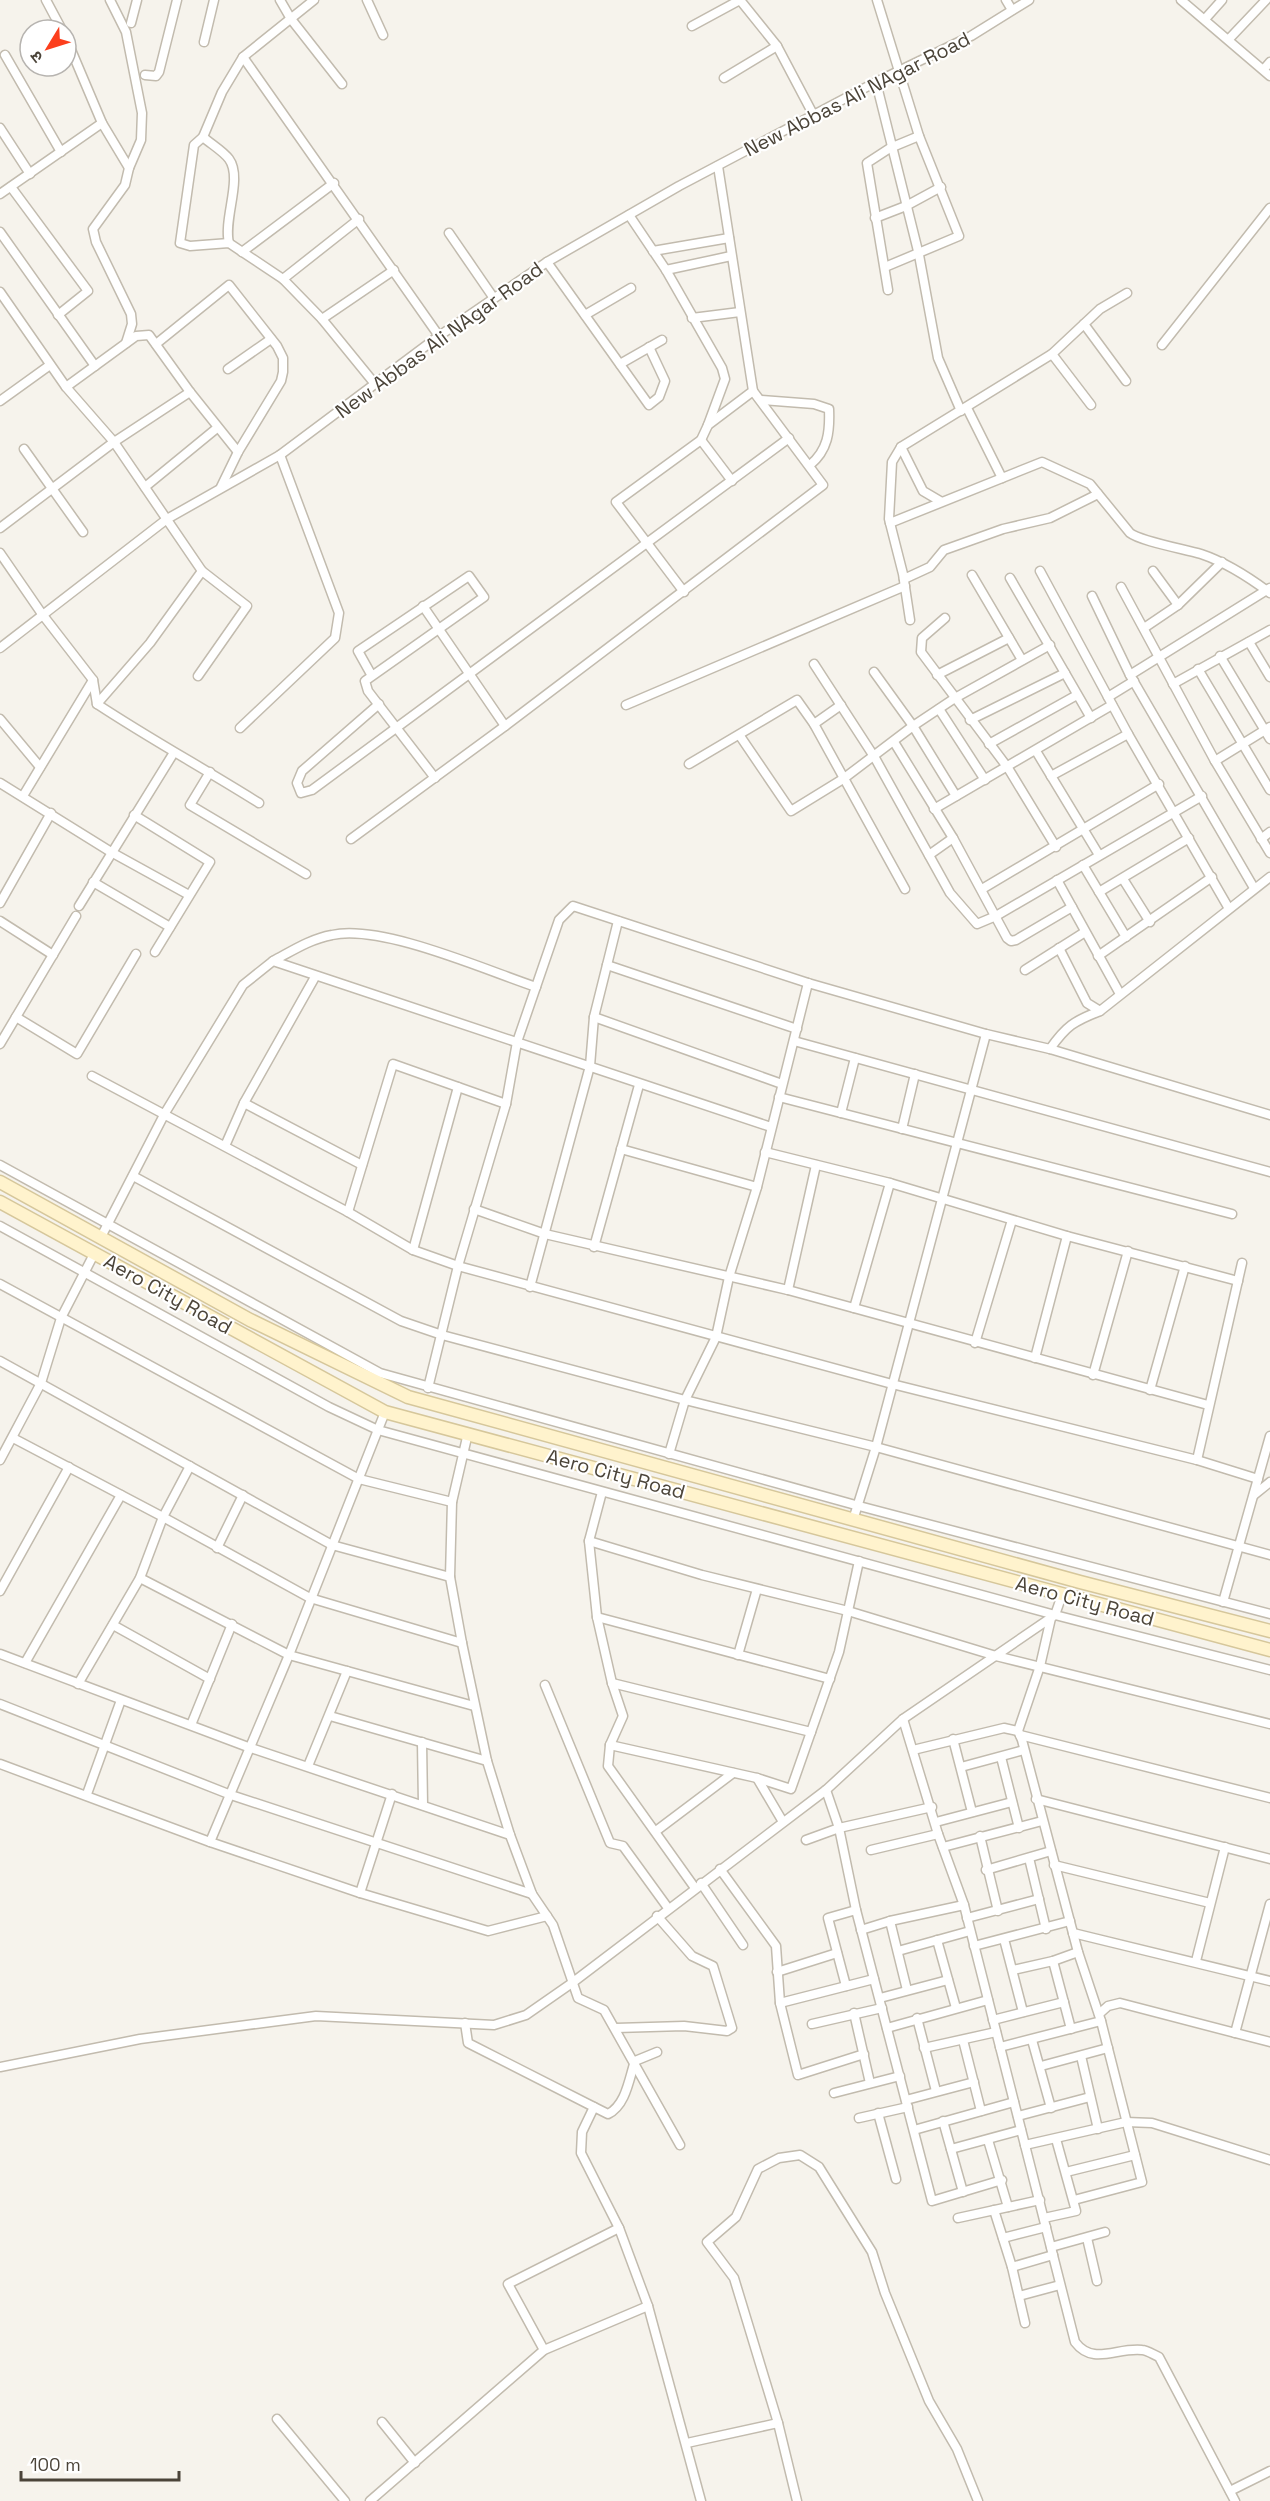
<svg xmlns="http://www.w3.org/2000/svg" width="1270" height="2501" font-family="'Space Grotesk','Noto Sans Devanagari',sans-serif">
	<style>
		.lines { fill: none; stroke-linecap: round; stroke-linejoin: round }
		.street-casing { stroke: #c2bbae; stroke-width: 11 }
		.secondary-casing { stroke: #d6c79b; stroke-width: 15 }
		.street { stroke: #fff; stroke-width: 8 }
		.secondary { stroke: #fff3cd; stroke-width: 12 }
		.labels { text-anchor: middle; stroke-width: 4.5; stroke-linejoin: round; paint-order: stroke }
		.street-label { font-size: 20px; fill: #4b4439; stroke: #fff }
	</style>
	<rect width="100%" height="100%" fill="#f6f3ec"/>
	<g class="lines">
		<defs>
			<g id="street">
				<polyline points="46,0 62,30"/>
				<polyline points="110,0 126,32 142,113 141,140 129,168"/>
				<polyline points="280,0 291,19 342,84"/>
				<polyline points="314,0 243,57 222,92 203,137 194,145 180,243 190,246 229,243 283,279 322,319 375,384"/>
				<polyline points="367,0 383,35"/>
				<polyline points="740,0 777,46 814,116"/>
				<polyline points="877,0 919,136 959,236 885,267"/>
				<polyline points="1006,0 1012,10"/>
				<polyline points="1181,0 1270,76"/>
				<polyline points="1205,19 1222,0"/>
				<polyline points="131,23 137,0"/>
				<polyline points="692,26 740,0"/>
				<polyline points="66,38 102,123 129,168 125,185 93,229 96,242 131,314 132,324 126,343"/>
				<polyline points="1229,39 1266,0"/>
				<polyline points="204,42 214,0"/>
				<polyline points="5,55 61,152"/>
				<polyline points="243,57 439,336"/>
				<polyline points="1264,69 1270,62"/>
				<polyline points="145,75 156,76 159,72 177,0"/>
				<polyline points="724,78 777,46"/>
				<polyline points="876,82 919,255 938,358 961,411"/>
				<polyline points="0,128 30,174"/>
				<path d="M203 137C211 144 223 151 229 159 243 178 223 219 229 243"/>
				<polyline points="11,187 88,291 58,315"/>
				<polyline points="0,194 102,123"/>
				<polyline points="629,215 666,270 722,368 725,379 708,425"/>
				<polyline points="875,218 906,206 941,187"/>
				<polyline points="0,232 95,366"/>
				<polyline points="449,233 493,297"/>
				<polyline points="653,251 729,238"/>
				<polyline points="242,252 334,183"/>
				<polyline points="547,262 649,405 659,397 665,381 649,347"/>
				<polyline points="666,270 731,256"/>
				<polyline points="283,279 359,219"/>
				<polyline points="888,290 867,163 890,148 919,136"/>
				<polyline points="0,292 66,387 114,442 202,571 150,643 97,704"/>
				<polyline points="585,315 631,288"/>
				<polyline points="692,318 740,312"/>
				<polyline points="322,319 394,270"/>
				<polyline points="1084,324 1126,381"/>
				<polyline points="156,344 229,285 277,346 283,358 283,372 281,381 238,452 221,487"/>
				<polyline points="1162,345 1270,208"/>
				<polyline points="1052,354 1091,405"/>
				<polyline points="620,364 662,340"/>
				<polyline points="228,369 271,339"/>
				<polyline points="66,387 136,336 149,335 190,392 238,452"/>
				<path d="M761 400 814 404 829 409C830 432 828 450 810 465"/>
				<polyline points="0,401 50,365"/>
				<polyline points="967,408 1002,478"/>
				<polyline points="701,440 732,481"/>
				<polyline points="901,447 923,491 940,501"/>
				<polyline points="24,449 83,532"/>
				<polyline points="145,487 217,428"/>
				<path d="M890 523 1042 462 1090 484 1130 533C1140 541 1184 549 1201 554 1225 562 1250 578 1270 593"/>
				<polyline points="0,528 114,442 190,392"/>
				<path d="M0 553 42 614 93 680 97 704C150 739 205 769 259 803"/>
				<polyline points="1040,571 1128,734 1228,907"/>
				<polyline points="1153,571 1178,605"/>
				<polyline points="972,575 1022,660"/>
				<polyline points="1010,578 1091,718"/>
				<polyline points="904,579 930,567 944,550 1003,529 1050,518 1098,494"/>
				<polyline points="1121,587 1215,761 1270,853"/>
				<polyline points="684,592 616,502 701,440 708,425 753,391 718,166"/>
				<polyline points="1092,596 1130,675 1254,888"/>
				<polyline points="423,606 505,726"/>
				<polyline points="945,618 922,638 921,652 1008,768 1056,847"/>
				<polyline points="910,620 903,574 889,519 892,462 901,447 1052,354 1100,309 1127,293"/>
				<polyline points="1144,628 1178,605 1222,562"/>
				<polyline points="1249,642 1270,677"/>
				<polyline points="0,648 167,519 280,455 439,336 547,262 679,186 876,82 971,36 1029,0"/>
				<polyline points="1220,656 1270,739"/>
				<polyline points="814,664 875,758 950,893 977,924 996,916 1202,796"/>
				<polyline points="1198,669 1270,790"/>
				<polyline points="874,672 913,726 956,796"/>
				<polyline points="937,675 1009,638"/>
				<polyline points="1130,675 1270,588"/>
				<polyline points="198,676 247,606 202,571"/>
				<polyline points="372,676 358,651 469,576 484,597 365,681 368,691 435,778"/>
				<polyline points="1173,684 1270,630"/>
				<polyline points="1108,697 1134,681"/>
				<polyline points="379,704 302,771 297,783 301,793 312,790 789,438"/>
				<polyline points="626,705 905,586"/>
				<polyline points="939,709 985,780"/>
				<polyline points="0,719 40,767"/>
				<polyline points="970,720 1065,673"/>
				<polyline points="814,724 841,705"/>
				<polyline points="240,728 335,638 339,613 280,455"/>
				<polyline points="740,736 791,811 843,779 913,726 955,698 1050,645"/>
				<polyline points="894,742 953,838 1007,938 1011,941 1016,940 1072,907"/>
				<polyline points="989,744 1077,695"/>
				<polyline points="1036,751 1099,855"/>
				<polyline points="1215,761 1270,727"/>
				<polyline points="689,764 797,700 814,724 905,889"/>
				<polyline points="210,772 190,805 306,874"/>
				<polyline points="1051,776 1128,734"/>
				<polyline points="0,783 111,852 189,895"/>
				<polyline points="23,796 93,680"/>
				<polyline points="934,809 1112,705"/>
				<polyline points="134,815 210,862 155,952"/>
				<polyline points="351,839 505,726 823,485 753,391"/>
				<polyline points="1261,839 1270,832"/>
				<polyline points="929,855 953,838"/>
				<polyline points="1083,865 1126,937"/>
				<polyline points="1123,879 1150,922"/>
				<polyline points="1057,880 1120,994"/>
				<polyline points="93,882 170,927"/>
				<polyline points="982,889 1159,784"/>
				<polyline points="1099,892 1189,838"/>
				<polyline points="0,903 51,813"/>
				<polyline points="79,906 173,754"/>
				<polyline points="0,921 53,955"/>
				<polyline points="1059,948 1087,1003 1100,1011"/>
				<polyline points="1098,956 1212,877"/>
				<path d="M273 961C292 951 310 939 332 935 382 924 485 970 536 987"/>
				<polyline points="607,965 797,1029"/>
				<polyline points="1025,970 1085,932"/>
				<polyline points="16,1017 77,1054 136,954"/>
				<polyline points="594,1017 782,1084"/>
				<polyline points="794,1041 1270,1172"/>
				<polyline points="0,1044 76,916"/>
				<path d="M1050 1049C1066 1026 1074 1021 1100 1011L1270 877"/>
				<polyline points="92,1076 348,1212 413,1250 458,1266 892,1384 1197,1460 1258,1479"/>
				<polyline points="779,1097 1232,1214"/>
				<polyline points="244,1103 362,1165"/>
				<polyline points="841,1113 855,1058"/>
				<polyline points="902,1129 915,1074"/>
				<polyline points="225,1146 244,1103 315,977"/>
				<polyline points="621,1149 757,1187"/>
				<polyline points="765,1152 890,1183 1067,1236 1238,1281"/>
				<polyline points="0,1165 380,1373 859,1506 1270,1614"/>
				<polyline points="133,1176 401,1321 442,1335 685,1400 876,1447 1270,1555"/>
				<polyline points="474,1209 545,1234 788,1290 1208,1405"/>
				<polyline points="348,1212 393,1064 506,1104"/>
				<polyline points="0,1226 329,1407 378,1430 1055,1615 1270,1670"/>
				<polyline points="101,1237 165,1113 243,985 273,961 771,1127"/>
				<polyline points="594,1247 639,1085"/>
				<polyline points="413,1250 458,1087"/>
				<polyline points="0,1284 359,1479 452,1502"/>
				<polyline points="530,1287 590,1066 594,1017 618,921"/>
				<polyline points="788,1290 816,1165"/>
				<polyline points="854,1308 890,1183"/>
				<polyline points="975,1343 1012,1220"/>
				<polyline points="1035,1358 1067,1236"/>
				<polyline points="0,1361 332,1545 450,1577"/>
				<polyline points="1093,1375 1128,1251"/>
				<polyline points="428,1388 458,1266 506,1104 517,1042 559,920 573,906 808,983 986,1034 1050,1049 1270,1115"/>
				<polyline points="1150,1390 1185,1266"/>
				<polyline points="468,1433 452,1502 450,1577 462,1643 487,1761 510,1835 532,1894 553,1925 578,1998 604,2010 680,2145"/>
				<polyline points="13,1438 163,1517 310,1598 462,1643"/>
				<polyline points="669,1454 685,1400 716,1337 729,1277 757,1187 808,983"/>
				<polyline points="0,1460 41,1383 61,1318 94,1254"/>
				<polyline points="1197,1460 1242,1263"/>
				<polyline points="602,1492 589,1541 597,1617 612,1683 623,1716 610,1745 608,1766 695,1888"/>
				<polyline points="1254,1495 1270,1482"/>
				<polyline points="853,1520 876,1447 986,1034"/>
				<polyline points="589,1541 702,1575 848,1611 996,1656 1270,1724"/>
				<polyline points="217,1548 243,1495"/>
				<polyline points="140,1578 289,1655 474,1706"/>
				<polyline points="0,1591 69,1467"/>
				<polyline points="1223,1602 1270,1436"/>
				<polyline points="597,1617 830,1679"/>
				<polyline points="113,1625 210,1679"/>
				<polyline points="0,1654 248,1747 510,1835"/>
				<polyline points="738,1655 757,1589"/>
				<polyline points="25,1663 121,1495"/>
				<polyline points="612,1683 811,1732"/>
				<polyline points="78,1684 140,1578 163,1517 190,1466"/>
				<polyline points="545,1685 610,1843 623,1846 668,1908"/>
				<polyline points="0,1704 231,1795 532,1894"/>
				<polyline points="330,1716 487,1761"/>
				<path d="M903 1719 938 1834 964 1905 1075 2342C1093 2366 1117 2347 1142 2350 1147 2350 1154 2355 1159 2357L1235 2501"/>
				<polyline points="191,1725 232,1624"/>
				<polyline points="1018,1731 1040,1666 1051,1618"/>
				<polyline points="1020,1735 1270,1798"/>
				<polyline points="953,1739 972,1812"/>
				<polyline points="422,1742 423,1805"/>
				<polyline points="610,1745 757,1778 791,1789 839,1652 859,1561"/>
				<polyline points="913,1750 1004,1728 1018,1731 1022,1740 1078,1952 1101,2021 1142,2182 1074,2200"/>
				<polyline points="1001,1757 1019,1828"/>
				<polyline points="0,1764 210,1842 360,1893 488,1931 547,1916"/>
				<polyline points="308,1766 347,1671"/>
				<polyline points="961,1767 1024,1750"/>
				<polyline points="757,1778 783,1822"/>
				<polyline points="826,1790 839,1828 856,1910 932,2201 1002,2180"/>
				<polyline points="87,1794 121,1700"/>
				<polyline points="1036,1799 1270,1859"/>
				<polyline points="936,1822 1012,1802"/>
				<polyline points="656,1831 733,1773"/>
				<polyline points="980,1836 998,1911"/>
				<polyline points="806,1840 839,1828 932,1807"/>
				<polyline points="210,1842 289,1655 385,1412"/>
				<polyline points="943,1847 1042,1821"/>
				<polyline points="871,1850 938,1834"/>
				<polyline points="1029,1858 1046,1929"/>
				<polyline points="1054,1865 1210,1903"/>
				<polyline points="720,1869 776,1946 780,2003 798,2075 864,2054"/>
				<polyline points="986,1870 1051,1851"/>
				<polyline points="701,1883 743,1945"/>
				<polyline points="360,1893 392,1794"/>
				<polyline points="967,1918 1039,1899"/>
				<polyline points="890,1921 907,1990"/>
				<polyline points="861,1930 890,1921 964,1905"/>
				<polyline points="1073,1933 1270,1981"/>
				<polyline points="1004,1939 1023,2012"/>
				<polyline points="937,1940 956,2008"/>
				<polyline points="974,1946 1070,1921"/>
				<polyline points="898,1951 970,1931"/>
				<polyline points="1053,1961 1071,2029"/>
				<polyline points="1196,1961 1225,1847"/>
				<polyline points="1013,1970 1053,1961 1078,1952"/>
				<polyline points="777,1972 837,1953"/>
				<polyline points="846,1986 828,1918 856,1910"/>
				<polyline points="880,1998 948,1980"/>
				<polyline points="780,2003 874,1979"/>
				<polyline points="854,2013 870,2083"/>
				<polyline points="1099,2014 1108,2006 1120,2003 1270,2042"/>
				<polyline points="917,2018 936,2091"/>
				<polyline points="993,2020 1064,2002"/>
				<polyline points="465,2023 468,2043 594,2107"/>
				<polyline points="812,2024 882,2008"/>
				<polyline points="616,2028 684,2026 727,2031 732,2028 713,1966 692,1956 657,1916"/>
				<polyline points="887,2028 988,2000"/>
				<polyline points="1235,2033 1270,1904"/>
				<polyline points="963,2040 981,2111"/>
				<polyline points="1032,2040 1051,2108"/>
				<polyline points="1000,2047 1101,2021"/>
				<polyline points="924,2048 996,2032"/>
				<path d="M657 2052 635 2061C629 2079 626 2105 608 2114L594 2107 582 2132 581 2153 619 2228 648 2306 701 2501"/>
				<polyline points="1081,2056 1098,2129"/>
				<polyline points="1041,2066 1108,2048"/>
				<polyline points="0,2067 140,2039 316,2016 494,2025 526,2015 572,1983 826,1790 903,1719 1055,1615 1062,1595"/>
				<polyline points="834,2093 900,2076"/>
				<polyline points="906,2100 974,2082"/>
				<polyline points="878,2113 896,2179"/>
				<polyline points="1018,2116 1090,2097"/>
				<polyline points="859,2118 908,2107"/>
				<polyline points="943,2121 963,2192"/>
				<polyline points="914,2130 1014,2102"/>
				<polyline points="988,2140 1008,2207"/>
				<polyline points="1025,2145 1126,2122 1152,2123 1270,2160"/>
				<polyline points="951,2149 1021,2130"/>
				<polyline points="1066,2172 1135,2155"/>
				<polyline points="994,2210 1012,2267 1025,2323"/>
				<polyline points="958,2218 1040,2200"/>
				<polyline points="1044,2218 1076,2211 1056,2139"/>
				<polyline points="1003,2238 1046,2227"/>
				<polyline points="1087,2238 1097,2281"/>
				<polyline points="1051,2247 1105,2232"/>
				<polyline points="1012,2267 1053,2255"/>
				<polyline points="1019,2296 1060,2285"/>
				<polyline points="544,2350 508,2284 619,2228"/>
				<polyline points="277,2419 345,2501"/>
				<polyline points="382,2422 415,2463"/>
				<polyline points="687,2443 778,2423"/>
				<polyline points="1230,2491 1270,2471"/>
				<polyline points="370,2501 544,2350 648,2306"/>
				<polyline points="797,2501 778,2423 734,2278 707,2242 736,2217 758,2169 779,2158 800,2155 819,2167 872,2252 885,2293 929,2401 957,2449 978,2501"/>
			</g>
			<g id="secondary">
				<polyline points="0,1182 250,1320 408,1397 1080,1582 1270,1631"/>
				<polyline points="0,1202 385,1412 1270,1650"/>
			</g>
		</defs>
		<!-- street casing -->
		<use href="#street" class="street-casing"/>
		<!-- secondary casing -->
		<use href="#secondary" class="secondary-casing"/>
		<!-- street -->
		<use href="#street" class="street"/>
		<!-- secondary -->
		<use href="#secondary" class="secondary"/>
	</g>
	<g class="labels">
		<!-- street labels -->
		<g class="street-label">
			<text transform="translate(857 94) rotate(-27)" y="7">New Abbas Ali NAgar Road</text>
			<text transform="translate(439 340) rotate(-36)" y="7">New Abbas Ali NAgar Road</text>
			<text transform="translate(168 1294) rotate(29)" y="7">Aero City Road</text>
			<text transform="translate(616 1474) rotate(15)" y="7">Aero City Road</text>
			<text transform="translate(1085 1601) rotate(15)" y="7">Aero City Road</text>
		</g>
	</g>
	<!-- north arrow -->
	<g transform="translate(48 48) rotate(232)"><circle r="28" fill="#ffffff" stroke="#b7b4b0" stroke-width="1.5"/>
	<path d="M0-4.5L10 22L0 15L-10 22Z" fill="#fc3f1d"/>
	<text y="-9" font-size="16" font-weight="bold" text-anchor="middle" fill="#4b4439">उ</text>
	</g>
	<!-- scale -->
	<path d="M21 2471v9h158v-9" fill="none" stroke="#4b4439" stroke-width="3"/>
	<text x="30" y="2471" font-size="18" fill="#4b4439" stroke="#ffffff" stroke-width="4.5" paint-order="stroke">100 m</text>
</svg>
